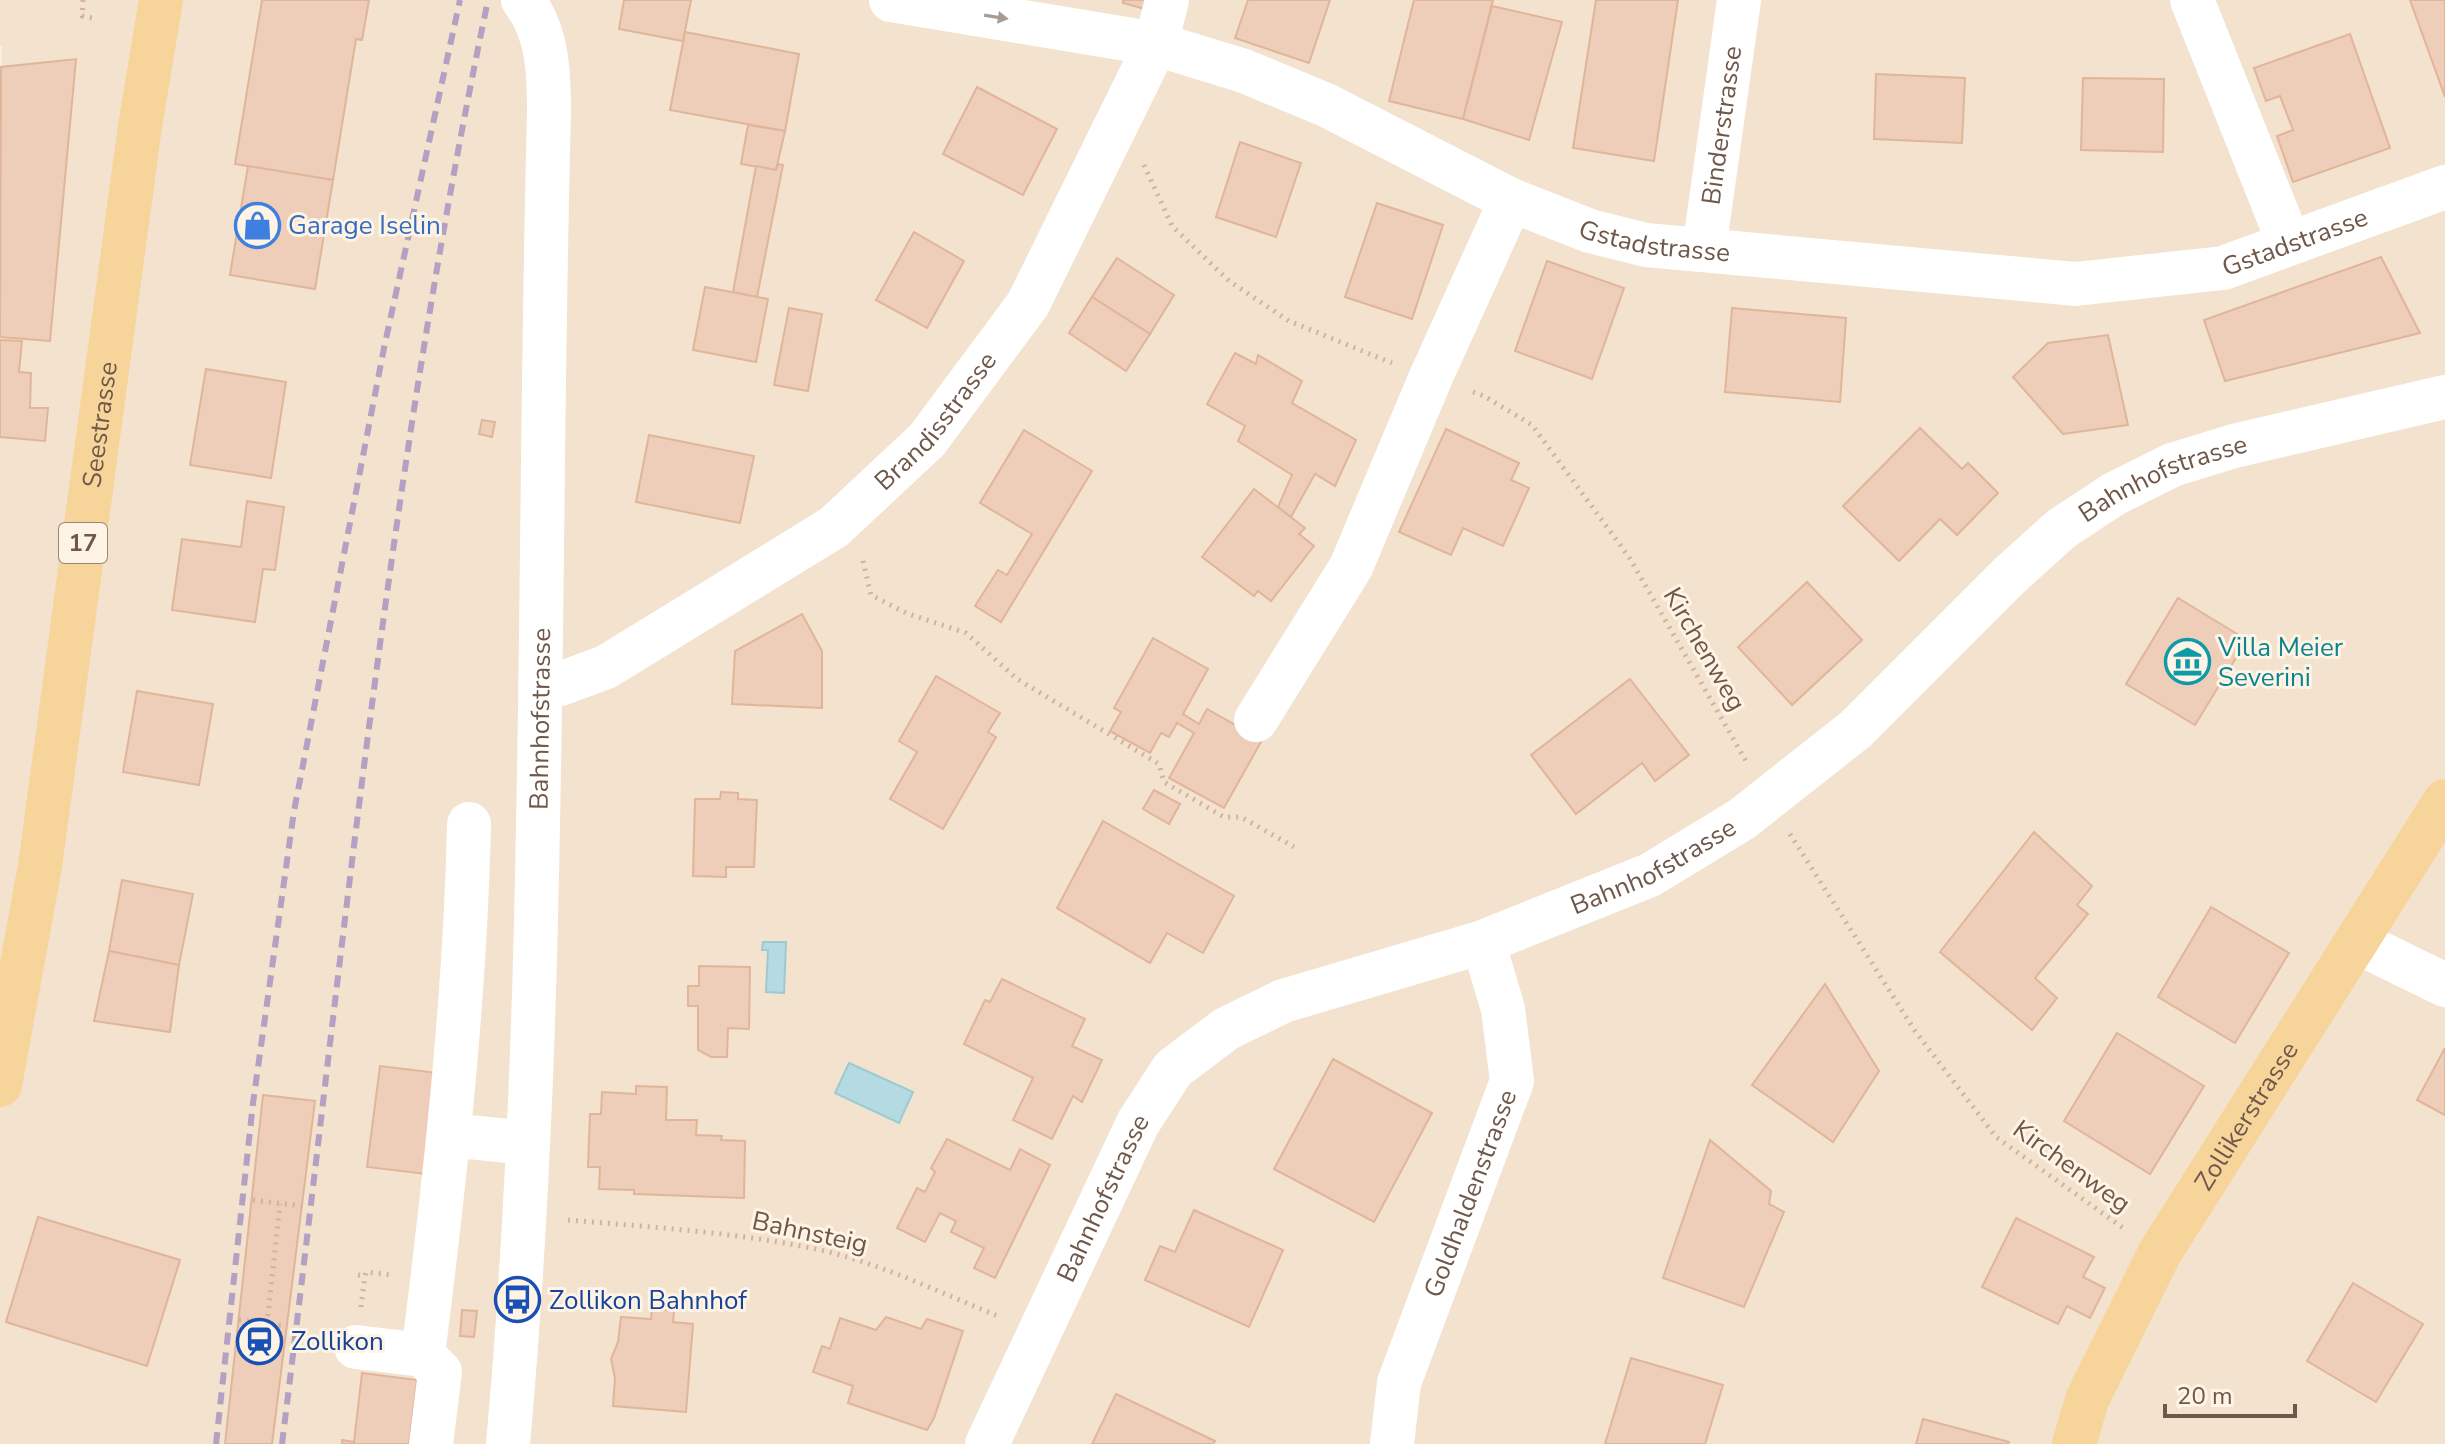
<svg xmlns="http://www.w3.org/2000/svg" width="2445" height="1444" font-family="'Nunito Sans',sans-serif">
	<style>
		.residential { fill: #f2e2ce }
		.water { fill: #b5dbe2; stroke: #9ccad3; stroke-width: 2 }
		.building { fill: #eeceb8; stroke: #e0b59a; stroke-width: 2 }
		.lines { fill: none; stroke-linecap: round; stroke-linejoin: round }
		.path { stroke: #d2b29c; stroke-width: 5; stroke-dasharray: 2 6; stroke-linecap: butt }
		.minor { stroke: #fff; stroke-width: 44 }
		.major { stroke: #f7d59a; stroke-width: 44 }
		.rail { stroke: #b3a0c2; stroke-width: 6; stroke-dasharray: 12 8; stroke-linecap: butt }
		.oneway { fill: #a99a92 }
		.labels { text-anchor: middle; stroke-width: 6; stroke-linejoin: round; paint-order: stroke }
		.shield { fill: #fef4e5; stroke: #9a8678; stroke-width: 2 }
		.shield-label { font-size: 24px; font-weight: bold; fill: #6f5749 }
		.street-label { font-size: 26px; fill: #6f5749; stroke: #fef4e5 }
		.shop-label { font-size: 26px; fill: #366cbe; stroke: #fef4e5; text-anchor: start }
		.culture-label { font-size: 26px; fill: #0d838f; stroke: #fef4e5; text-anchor: start }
		.transit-label { font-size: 26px; fill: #164399; stroke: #fef4e5; text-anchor: start }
	</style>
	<rect width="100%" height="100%" fill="#faf0df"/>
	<!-- residential -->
	<polygon class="residential" points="0,0 2445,0 2445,1444 0,1444 0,91 2,46 0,46"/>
	<!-- water -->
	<g class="water">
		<polygon points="763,942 786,942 784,993 766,992 768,950 762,950"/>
		<polygon points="849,1063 913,1092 899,1123 835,1093"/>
	</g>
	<!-- building -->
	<g class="building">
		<polygon points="262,0 369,0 362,40 356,39 333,180 235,164"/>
		<polygon points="624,0 691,0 683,41 619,29"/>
		<polygon points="1123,0 1147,0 1145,9 1123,3"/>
		<polygon points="1248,0 1330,0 1309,63 1235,38"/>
		<polygon points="1414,0 1493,0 1463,119 1389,101"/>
		<polygon points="1596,0 1678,0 1654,161 1573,148"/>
		<polygon points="2410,0 2445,0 2445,97"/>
		<polygon points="1492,6 1562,22 1529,140 1463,119"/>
		<polygon points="685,32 799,54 785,131 670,110"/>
		<polygon points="2350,34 2390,148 2293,182 2277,136 2293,130 2280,96 2266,101 2254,68"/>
		<polygon points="76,59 50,341 0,337 1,67"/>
		<polygon points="1876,74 1965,78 1962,143 1874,139"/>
		<polygon points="2083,78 2164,79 2163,152 2081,150"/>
		<polygon points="977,87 1057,129 1023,195 943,154"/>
		<polygon points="748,125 785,131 776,170 741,164"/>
		<polygon points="1240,142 1301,163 1276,237 1216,217"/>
		<polygon points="778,164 783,165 757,297 733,292 756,166 776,170"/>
		<polygon points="248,166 333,180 315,289 230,275"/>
		<polygon points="1377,203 1443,225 1412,319 1345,297"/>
		<polygon points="914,232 964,261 927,328 876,300"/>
		<polygon points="2381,257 2420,333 2225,381 2204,320"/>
		<polygon points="1117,258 1174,295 1150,334 1092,297"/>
		<polygon points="1547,261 1624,288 1592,379 1515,351"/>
		<polygon points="705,287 768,299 756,362 693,350"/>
		<polygon points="1092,297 1150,334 1126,371 1069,333"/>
		<polygon points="789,308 822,314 808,391 774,385"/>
		<polygon points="1732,308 1846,318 1840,402 1725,392"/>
		<polygon points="2108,335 2128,425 2063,434 2013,377 2048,343"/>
		<polygon points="0,340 22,341 19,372 31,373 30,408 48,408 45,441 0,437"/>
		<polygon points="1235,353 1256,364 1258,355 1302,381 1292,403 1356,440 1335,486 1315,474 1291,517 1278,507 1292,475 1238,441 1245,426 1207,404"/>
		<polygon points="206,369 286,382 271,478 190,465"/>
		<polygon points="482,420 495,422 492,437 479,434"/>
		<polygon points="1920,428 1962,469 1968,463 1998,493 1957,535 1940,519 1899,561 1843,506"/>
		<polygon points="1446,429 1519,463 1511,480 1529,488 1503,546 1463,528 1451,555 1399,532"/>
		<polygon points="1024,430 1092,471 1001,622 975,606 998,570 1007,575 1032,534 980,503"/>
		<polygon points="649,435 754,456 740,523 636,502"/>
		<polygon points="1254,489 1305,528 1299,534 1314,546 1271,601 1258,591 1254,596 1202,557"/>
		<polygon points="247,501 284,507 275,570 263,569 255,622 172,610 182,539 241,547"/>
		<polygon points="1807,582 1862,640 1792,705 1738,647"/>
		<polygon points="2178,598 2247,640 2195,725 2126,684"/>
		<polygon points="802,614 822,651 822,708 732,704 735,651"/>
		<polygon points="1153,638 1208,669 1183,714 1199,724 1207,709 1262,740 1224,808 1169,778 1194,733 1177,723 1169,737 1161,733 1150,753 1110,731 1121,712 1114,708"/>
		<polygon points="936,676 1000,713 988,732 996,737 943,829 890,799 917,752 899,741"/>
		<polygon points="1630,679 1689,755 1655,781 1642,763 1576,814 1531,755"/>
		<polygon points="137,691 213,704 199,785 123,772"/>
		<polygon points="1154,790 1180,804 1169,824 1143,809"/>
		<polygon points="721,792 738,793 738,799 757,800 754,867 726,867 726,877 693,876 695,799 720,799"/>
		<polygon points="1103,821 1234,896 1203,953 1167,933 1150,963 1057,908"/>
		<polygon points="2034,832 2092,886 2077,905 2088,914 2035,978 2057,998 2032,1030 1940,952"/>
		<polygon points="122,880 193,894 179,965 109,951"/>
		<polygon points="2211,907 2289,953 2235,1043 2158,997"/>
		<polygon points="109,951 179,965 170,1032 94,1021"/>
		<polygon points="699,966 750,967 749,1029 728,1028 727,1057 711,1057 698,1050 698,1006 688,1006 688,986 699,986"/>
		<polygon points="1002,979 1085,1019 1072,1046 1102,1060 1082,1102 1073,1096 1052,1139 1013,1120 1033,1078 964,1044 985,1000 990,1002"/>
		<polygon points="1825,984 1879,1071 1833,1142 1752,1085"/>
		<polygon points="2117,1033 2204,1086 2150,1174 2064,1121"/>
		<polygon points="2445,1048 2445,1115 2417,1100"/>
		<polygon points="1333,1059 1432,1113 1374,1222 1274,1169"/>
		<polygon points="380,1066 446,1074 434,1175 367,1167"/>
		<polygon points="636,1086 667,1087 666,1120 697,1120 696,1135 722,1136 721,1140 745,1141 744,1198 634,1194 634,1190 599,1189 600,1167 588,1167 590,1114 601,1114 602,1092 636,1094"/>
		<polygon points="263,1095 315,1101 272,1444 225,1444"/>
		<polygon points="947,1139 1010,1170 1020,1149 1050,1165 995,1278 974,1268 984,1248 951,1232 956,1221 940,1213 925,1242 897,1228 917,1188 925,1192 935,1172 931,1168"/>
		<polygon points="1710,1140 1771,1191 1769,1204 1784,1212 1744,1307 1663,1278"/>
		<polygon points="1194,1210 1283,1250 1249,1327 1145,1280 1160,1246 1175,1252"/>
		<polygon points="38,1217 180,1260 147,1366 6,1322"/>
		<polygon points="2016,1218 2094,1257 2083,1277 2105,1288 2090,1318 2067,1306 2058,1324 1982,1287"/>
		<polygon points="2353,1283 2423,1324 2376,1402 2307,1361"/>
		<polygon points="652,1308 674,1311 673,1322 693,1324 686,1412 613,1406 615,1378 611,1359 618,1342 621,1317 651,1319"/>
		<polygon points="462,1310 477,1311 474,1337 460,1336"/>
		<polygon points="886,1317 921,1329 927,1319 963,1331 934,1418 927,1430 848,1403 853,1386 813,1372 822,1346 830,1349 840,1318 876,1330"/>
		<polygon points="1631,1358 1723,1385 1705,1444 1605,1444"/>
		<polygon points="362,1373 417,1380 409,1444 342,1444 342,1440 354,1442"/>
		<polygon points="1116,1394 1215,1441 1213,1444 1092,1444"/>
		<polygon points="1923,1419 2009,1442 2008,1444 1916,1444"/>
	</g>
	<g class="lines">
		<!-- path -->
		<g class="path">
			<polyline points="83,0 82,16 97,19"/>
			<polyline points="1144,165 1172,226 1229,281 1289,321 1392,363"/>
			<polyline points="1473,392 1484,396 1532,425 1629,557 1746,761"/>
			<polyline points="863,561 871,595 906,613 966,633 1017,679 1159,764 1164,782 1224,817 1241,817 1294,847"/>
			<polyline points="1790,834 1915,1031 1996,1137 2126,1230"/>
			<polyline points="253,1200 302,1206"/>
			<path d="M568 1220C649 1227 731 1232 811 1248 876 1261 939 1292 1000 1317"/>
			<polyline points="358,1275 365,1276 366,1272 390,1275"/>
			<polyline points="361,1307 365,1276"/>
			<polyline points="239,1320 287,1326"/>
			<polyline points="267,1324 280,1204"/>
		</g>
		<!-- minor -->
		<g class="minor">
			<path id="s1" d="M891 0 1156 44 1244 71 1326 105 1511 200 1590 231 1646 245 2076 284 2223 268 2445 187"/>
			<polyline points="2192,0 2289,243"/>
			<path id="s2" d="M1704 250 1739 0"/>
			<path id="s3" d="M540 685 560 684 606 667 834 527 927 440 1028 304 1156 44 1167 0"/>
			<polyline points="1256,720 1351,567 1430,379 1511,200"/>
			<polyline points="2357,942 2445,985"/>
			<polyline points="449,1135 528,1143"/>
			<polyline points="356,1347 423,1355"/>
			<path d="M431 1444 440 1372 423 1355C445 1179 465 1002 469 824"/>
			<path id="s4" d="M508 1444C548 1001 537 556 549 113 549 73 548 32 523 0"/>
			<path id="s5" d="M987 1444 1138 1123 1173 1069 1226 1029 1283 1001 1483 942 1650 875 1742 819 1856 729 2010 575 2061 529 2114 494 2172 465 2234 446 2445 397"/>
			<path id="s6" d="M1392 1444 1399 1383 1512 1081 1503 1009 1483 942"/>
		</g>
		<!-- major -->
		<g class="major">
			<path id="s7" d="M0 1085 40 866 140 126 161 0"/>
			<path id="s8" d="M2074 1444 2087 1400 2159 1254 2445 801"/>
		</g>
		<!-- rail -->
		<g class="rail">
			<polyline points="216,1444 253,1103 294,811 384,348 460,0"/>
			<path d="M282 1444C342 962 388 476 488 0"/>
		</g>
	</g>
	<!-- one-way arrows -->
	<defs><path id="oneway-solid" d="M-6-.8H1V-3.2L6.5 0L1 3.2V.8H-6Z" transform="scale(2)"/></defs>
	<use class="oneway" href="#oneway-solid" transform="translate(996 17) rotate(9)"/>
	<!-- icons -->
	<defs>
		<symbol id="shop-ring" viewBox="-11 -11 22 22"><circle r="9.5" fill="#fef4e5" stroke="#3f7fe0" stroke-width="1.5"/><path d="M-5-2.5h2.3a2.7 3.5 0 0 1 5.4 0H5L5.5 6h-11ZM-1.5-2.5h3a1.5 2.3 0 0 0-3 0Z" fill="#3f7fe0"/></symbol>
		<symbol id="museum-ring" viewBox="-11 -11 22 22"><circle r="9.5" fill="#fef4e5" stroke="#0f9aa8" stroke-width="1.5"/><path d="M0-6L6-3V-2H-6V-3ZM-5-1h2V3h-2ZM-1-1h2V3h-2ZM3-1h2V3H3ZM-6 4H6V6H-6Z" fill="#0f9aa8"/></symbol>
		<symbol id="bus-ring" viewBox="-11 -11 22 22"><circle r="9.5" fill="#fef4e5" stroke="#1a4fb4" stroke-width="1.5"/><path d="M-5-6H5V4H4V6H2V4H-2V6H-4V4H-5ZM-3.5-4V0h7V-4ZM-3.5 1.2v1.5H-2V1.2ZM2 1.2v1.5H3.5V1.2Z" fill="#1a4fb4"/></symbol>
		<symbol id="station-ring" viewBox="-11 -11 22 22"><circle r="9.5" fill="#fef4e5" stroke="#1a4fb4" stroke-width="1.5"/><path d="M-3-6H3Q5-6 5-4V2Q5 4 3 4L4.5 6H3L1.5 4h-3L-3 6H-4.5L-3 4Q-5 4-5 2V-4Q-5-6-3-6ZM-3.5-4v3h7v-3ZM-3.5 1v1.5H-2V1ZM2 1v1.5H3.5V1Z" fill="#1a4fb4"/></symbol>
	</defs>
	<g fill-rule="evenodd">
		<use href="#shop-ring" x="232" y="200" width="51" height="51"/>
		<use href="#museum-ring" x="2162" y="636" width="51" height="51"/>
		<use href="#bus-ring" x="492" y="1274" width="51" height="51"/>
		<use href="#station-ring" x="234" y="1316" width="51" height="51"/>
	</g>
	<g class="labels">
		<!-- shield labels -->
		<rect class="shield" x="59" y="523" width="48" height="40" rx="6"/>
		<g class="shield-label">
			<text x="83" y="551">17</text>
		</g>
		<!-- street labels -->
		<g class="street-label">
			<text dy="9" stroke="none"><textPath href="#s2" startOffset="126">Binderstrasse</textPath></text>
			<text dy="9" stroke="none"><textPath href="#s1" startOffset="808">Gstadstrasse</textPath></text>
			<text dy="9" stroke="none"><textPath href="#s1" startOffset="1456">Gstadstrasse</textPath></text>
			<text dy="9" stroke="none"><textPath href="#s3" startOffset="484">Brandisstrasse</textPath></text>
			<text dy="9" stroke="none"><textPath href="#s7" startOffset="668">Seestrasse</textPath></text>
			<text dy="9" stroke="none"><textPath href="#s5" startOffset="1592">Bahnhofstrasse</textPath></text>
			<text transform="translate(1705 649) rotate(60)" y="9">Kirchenweg</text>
			<text dy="9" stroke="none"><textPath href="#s4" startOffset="726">Bahnhofstrasse</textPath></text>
			<text dy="9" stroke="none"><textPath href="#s5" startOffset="944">Bahnhofstrasse</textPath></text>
			<text dy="9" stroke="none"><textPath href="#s8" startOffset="372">Zollikerstrasse</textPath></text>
			<text transform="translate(2072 1166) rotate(36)" y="9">Kirchenweg</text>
			<text dy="9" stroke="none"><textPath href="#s6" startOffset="264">Goldhaldenstrasse</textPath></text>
			<text dy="9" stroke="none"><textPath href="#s5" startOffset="272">Bahnhofstrasse</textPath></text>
			<text transform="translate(810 1232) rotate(12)" y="9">Bahnsteig</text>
		</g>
		<!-- shop labels -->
		<g class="shop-label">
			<text x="288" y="234">Garage Iselin</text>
		</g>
		<!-- culture labels -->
		<g class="culture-label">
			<text x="2218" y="656">Villa Meier<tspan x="2218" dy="30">Severini</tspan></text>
		</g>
		<!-- transit labels -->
		<g class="transit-label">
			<text x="549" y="1309">Zollikon Bahnhof</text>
			<text x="291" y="1350">Zollikon</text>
		</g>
	</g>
	<!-- scale -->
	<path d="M2165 1404v12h130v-12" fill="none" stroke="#6f5749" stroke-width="4"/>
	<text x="2177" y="1404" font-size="24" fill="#6f5749" stroke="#fef4e5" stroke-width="6" paint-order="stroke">20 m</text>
</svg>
